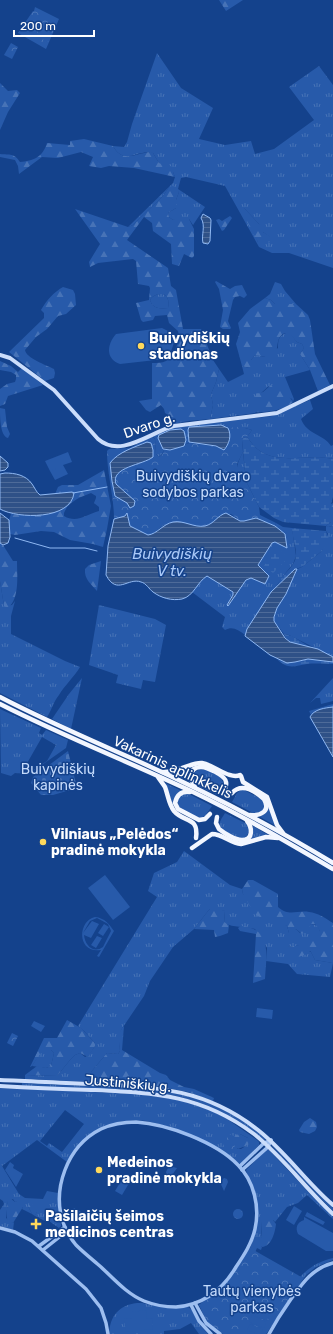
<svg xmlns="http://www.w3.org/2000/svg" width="333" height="1334" font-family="Rubik,sans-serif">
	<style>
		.grass { fill: url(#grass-tufts); fill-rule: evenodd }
		.forest { fill: url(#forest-firs); fill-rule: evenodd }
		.wetland { fill: url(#wetland-marsh) }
		.cemetery { fill: url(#cemetery-stones) }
		.park { fill: url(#park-crowns) }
		.pitch { fill: #275aaa; fill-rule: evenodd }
		.water { fill: url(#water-rules); stroke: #8fb8f3 }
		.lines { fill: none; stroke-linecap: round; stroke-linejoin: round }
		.stream { stroke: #8fb8f3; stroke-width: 1 }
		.tertiary { stroke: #9dbef0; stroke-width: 3.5 }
		.secondary { stroke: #cbddfb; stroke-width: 4 }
		.trunk { stroke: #f2f6ff; stroke-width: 4.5 }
		.poi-dot { fill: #ffd95c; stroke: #14428c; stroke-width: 1.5 }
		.labels { text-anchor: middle; stroke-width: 3; stroke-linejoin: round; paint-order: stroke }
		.poi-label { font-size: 14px; font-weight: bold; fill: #fff; stroke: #14428c; text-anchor: start }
		.street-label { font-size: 14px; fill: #fff; stroke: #14428c }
		.park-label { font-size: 14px; fill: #c4dafb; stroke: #14428c }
		.water-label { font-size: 15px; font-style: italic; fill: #a9c8f7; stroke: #14428c }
	</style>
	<defs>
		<pattern id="grass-tufts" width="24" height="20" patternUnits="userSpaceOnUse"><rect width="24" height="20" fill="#275aaa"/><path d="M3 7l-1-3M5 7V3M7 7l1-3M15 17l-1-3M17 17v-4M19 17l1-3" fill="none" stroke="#4773b7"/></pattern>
		<pattern id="forest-firs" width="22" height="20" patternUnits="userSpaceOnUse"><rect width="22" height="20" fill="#275aaa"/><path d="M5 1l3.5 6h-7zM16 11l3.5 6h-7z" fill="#4773b7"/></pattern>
		<pattern id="wetland-marsh" width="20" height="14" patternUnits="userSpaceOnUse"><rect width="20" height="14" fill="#275aaa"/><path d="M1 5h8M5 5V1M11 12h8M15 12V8" fill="none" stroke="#4773b7"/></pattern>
		<pattern id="cemetery-stones" width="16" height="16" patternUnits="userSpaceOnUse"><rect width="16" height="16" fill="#275aaa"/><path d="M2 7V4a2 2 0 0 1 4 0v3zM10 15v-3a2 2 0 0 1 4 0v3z" fill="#4773b7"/></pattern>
		<pattern id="park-crowns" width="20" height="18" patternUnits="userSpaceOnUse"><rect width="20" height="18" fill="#275aaa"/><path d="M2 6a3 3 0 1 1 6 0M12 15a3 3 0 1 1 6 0" fill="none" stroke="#4773b7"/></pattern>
		<pattern id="water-rules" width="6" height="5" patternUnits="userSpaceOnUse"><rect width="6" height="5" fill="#2f5187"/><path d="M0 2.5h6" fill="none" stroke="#4e6b99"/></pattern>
	</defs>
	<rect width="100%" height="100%" fill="#14428c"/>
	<!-- grass -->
	<g class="grass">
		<path d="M157 53 181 88 213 108 199 139 225 145 251 141 255 154 274 149 314 120 289 87 319 66 333 85V268L289 253H272L259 247 225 186 186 177 181 178 178 189 205 207 193 225 189 219H177L173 220 169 217 168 213 176 208V200L179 192 169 187 163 196 133 225 128 227 173 183 175 177 173 172 159 163 153 153C138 148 125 167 113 146L124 147 127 142 132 124ZM244 208 259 224 263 232 270 237 258 242Z"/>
		<polygon points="275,282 281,284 285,291 296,304 275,304 271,300 265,298 270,294"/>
		<path d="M163 294C169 297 169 302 168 308 160 309 153 309 150 300 153 295 157 294 163 294Z"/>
		<path d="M286 333H290L297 342 302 344 304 348 300 354 310 370 285 377 294 399 293 402 292 399 269 386 261 393 255 412 256 413 210 419 213 405 211 394 216 382 219 369 228 382 244 374 242 366 249 368 251 360 255 355 265 357 278 348C278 341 278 336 286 333Z"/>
		<path d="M310 400 313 409 301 419C307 435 324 434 331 446L333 445V459C309 453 281 465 260 451 254 447 251 442 247 437L252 430 245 428H228L226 426 189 442 190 443 185 444 184 431 183 429 165 431 163 449 164 450 162 454 159 457 156 454 155 439 153 436 171 428 272 416Z"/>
		<path d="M243 452 246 481 237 475C236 465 239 460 243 452Z"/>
		<path d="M276 523 283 527 292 528 296 556 293 564 283 576 245 635C238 630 233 626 225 630L222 627 225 617 192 592 201 580 207 576 233 592V595L227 605 228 606 246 580 251 578 269 576 258 565 272 543 275 542 287 548 285 534 275 526Z"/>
		<polygon points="326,526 329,527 333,526 333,657 289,635 284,634 274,621 274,618 277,608 286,594 297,569 302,567 322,551 328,534 326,531"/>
		<path d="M0 581 4 606 12 605 15 601 11 616V634L65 661 80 667C74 677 65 685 59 695 53 702 52 710 47 717L0 693Z"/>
		<polygon points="99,605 155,619 166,625 155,682 143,680 141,689 116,683 118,675 89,665"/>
		<polygon points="82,678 71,729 52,719 69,694"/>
		<polygon points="333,678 333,701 321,704 320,698 316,698 310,703"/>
		<path d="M0 709 41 728 39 733 42 735 46 730 68 740 66 748 29 774 15 773 11 776 1 773ZM42 737 56 745 47 761 33 770 26 765Z"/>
		<polygon points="195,767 189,774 190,782 173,774"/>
		<path d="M200 769 207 770 221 777 224 785 218 795C208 790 191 787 193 773Z"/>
		<path d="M165 783 182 791C176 793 173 798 173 805Z"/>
		<polygon points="242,789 263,800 265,806 262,812 253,813 232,802 237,793"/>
		<polygon points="182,794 189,794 212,806 205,816 200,818 180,809 177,800"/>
		<polygon points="268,806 276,826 260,817 266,813"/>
		<path d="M225 813 247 824 249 831C246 843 236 837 228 833 225 831 222 830 220 827 218 822 223 817 225 813Z"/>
		<polygon points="253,826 268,835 245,841 253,832"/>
		<path d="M184 851 230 885 242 889 243 894 287 926 289 933 296 929 300 933 310 927 311 924 317 925C330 945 301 945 288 947L311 952 315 960 333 963 330 977 297 974 288 964 266 961 267 948 255 929C243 926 235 928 224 923L225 911 210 909 208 911 194 929 173 947 150 981 144 996 121 1030 119 1042 120 1051 118 1054 107 1053 91 1072 107 1079 122 1080C125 1078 127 1076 131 1076 135 1077 149 1082 152 1085L25 1079V1075L57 1076 70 1060 75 1055 80 1053 85 1057 88 1056 95 1046V1043L84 1031 78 1026 157 897 148 891 154 873 177 862Z"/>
		<polygon points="42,1050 51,1050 54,1053 51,1066 46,1068 32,1066"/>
		<polygon points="22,1083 154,1089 197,1098 223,1109 250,1125 266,1139 264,1140 223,1113 195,1101 172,1095 139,1091 25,1086 22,1085"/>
		<path d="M0 1088 137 1094 179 1100 210 1110 227 1119 257 1140 259 1142V1145L240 1164 231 1157 170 1127 147 1121 135 1120 118 1122 89 1136 67 1162 37 1140 2 1166 19 1194 25 1198 43 1199 47 1191 58 1193 61 1226 59 1228 49 1221 47 1222 35 1216 37 1212 28 1206 32 1214 22 1209 23 1207 18 1201 15 1202 13 1199 8 1201 6 1218 13 1223 14 1222 13 1230 0 1226V1210L4 1204 3 1201 0 1199ZM65 1110 84 1124 62 1152 49 1143 47 1146 40 1141ZM240 1134 248 1138 249 1144 241 1149H237Z"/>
		<polygon points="271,1146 272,1146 333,1207 333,1211"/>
		<path d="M266 1150H269L271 1152 313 1197 333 1216V1219L307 1195 298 1203 287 1207 275 1222 273 1220 262 1221 261 1246 262 1247 261 1250 257 1248 253 1257H264L300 1277C309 1267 320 1261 333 1258V1260L316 1267 306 1275 266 1334H223L199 1305 225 1285 250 1248 255 1235 258 1214 246 1170Z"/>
		<path d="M137 1303H142L155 1306 188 1307 192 1310 200 1325 208 1334H199L191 1323 180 1329 164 1331V1334H109C110 1316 119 1305 137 1303Z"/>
	</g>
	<!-- forest -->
	<g class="forest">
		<polygon points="219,0 243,0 226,11"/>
		<polygon points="0,83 8,91 17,90 20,93 8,112 0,130"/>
		<path d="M84 139 113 146C123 164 135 153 151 152L153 153 159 163 173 167V172L175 177 134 168 109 166 101 168 89 166 93 157 81 152 58 158 42 157 19 174 18 166 15 160 0 157V154C10 155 14 153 20 162 33 161 43 157 47 143L70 145V141Z"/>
		<path d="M173 186 177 189 179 192 176 200V208L168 213 169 217 173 220 180 216 189 219 194 229V256L192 258 184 254 179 266 172 264 171 244 153 231 152 223 144 217 127 240 168 268 171 286 176 290 183 329H201L213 360 219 369 216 382 211 394 213 405 210 419 188 421 173 424 170 416 165 413 164 409 161 405 150 412 146 410 139 401 152 399V363C157 363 162 363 166 361 174 355 181 341 178 331L169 323 167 315 155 316 153 320 143 322 141 320 136 303 149 300 150 288 149 286 138 284 136 261 133 259 98 263 90 267 89 262 100 244 75 209 128 227 133 225 163 196 169 187ZM163 294C169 297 169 302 168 308 160 309 153 309 150 300 153 295 157 294 163 294Z"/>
		<polygon points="241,208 244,208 259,224 264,227 263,232 271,237 270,242 264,243 258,242 242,213"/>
		<polygon points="230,216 232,218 224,230 222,231 216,220 219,219 222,221"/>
		<polygon points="216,281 230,289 235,286 242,285 247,295 244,298 240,296 235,297 233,300 228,321 231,328 230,329 223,329 220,327 223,310 219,289 215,282"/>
		<path d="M63 287 73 290 75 294 76 305 66 314 58 316 47 329 36 337 25 350C26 358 46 365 54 369L55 373 54 378 45 381 9 352 44 318V313L41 310C46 301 54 292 63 287Z"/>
		<path d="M265 298 271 300 275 304H296L308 315 310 320 315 354 330 385 318 391 310 370 300 354 304 348 302 344 297 342 289 333C276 332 278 346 276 356L271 358 255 355 251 360 252 367 249 368 242 366 236 344 240 332 238 323 250 309Z"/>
		<polygon points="0,361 11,366 18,372 22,368 43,385 8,396 5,404 0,406 0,389 7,384 15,382 16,379 16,375 11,372 0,370"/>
		<path d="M271 385C279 388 290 395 293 402 285 410 266 413 255 412L252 407 256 394 263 392Z"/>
		<path d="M0 408 5 409 7 427 10 434 8 438C0 436 0 417 0 408Z"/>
		<path d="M104 470 111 506 107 529 103 547 93 544 70 540 54 532 41 531 15 535 10 534 9 520 11 514C28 516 44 517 60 509 63 508 67 507 68 504 71 501 72 496 74 493L72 492 55 494 58 487 62 485H78ZM91 493 96 496V498L94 503 99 507V511C87 514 77 524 64 516V513C68 502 80 497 91 493Z"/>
		<polygon points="333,503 333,526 328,527 326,526 331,522 331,504"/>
		<path d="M0 543 3 545 13 561H17C17 575 20 598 8 608L4 606 0 581Z"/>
		<path d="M101 561 97 591C91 584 84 579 85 569L89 565Z"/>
		<polygon points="333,704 333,707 321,709 311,715 309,711"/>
		<path d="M248 880H253L278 894V907C289 917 297 910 309 912 318 913 325 918 333 923V963L315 960 311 952 310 951 308 954 298 957 294 951 288 950V947C297 945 333 942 315 924H311L310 927 313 930 310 933 306 932 302 934 296 929 292 935 289 933 287 926 255 915 243 894 242 889Z"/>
		<polygon points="210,909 218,909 225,911 224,922 229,925 228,933 220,936 215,937 214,930 194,929 208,911"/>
		<path d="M241 926C273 928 266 957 265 979L253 983 256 934 240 931 238 928Z"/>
		<polygon points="67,1020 81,1028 95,1043 95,1046 88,1057 80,1053 75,1055 70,1060 57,1076 25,1075 37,1066 46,1068 51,1066 54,1053 51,1050 47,1052 43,1050 32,1066 30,1067 44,1038 57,1038"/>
		<path d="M124 1026 122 1050 160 1073 166 1075 170 1080 184 1087 194 1089 214 1098 213 1101 188 1092 152 1085C149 1082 145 1082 140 1080 133 1077 129 1075 122 1080L93 1076 91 1072 107 1053 118 1054 120 1051C119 1043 117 1032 124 1026Z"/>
		<polygon points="310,1118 316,1122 317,1127 315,1131 309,1134 300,1132 299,1130 304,1122"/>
		<polygon points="240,1134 248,1138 250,1141 248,1145 238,1149 235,1147 234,1138 236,1135"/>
		<path d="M9 1197 15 1202 21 1199 24 1202 23 1207 13 1223 8 1221C5 1216 8 1205 8 1198Z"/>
		<polygon points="29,1203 38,1206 37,1212 35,1216 32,1214 28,1206"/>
		<path d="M264 1219H272L276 1224C275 1232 272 1246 262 1247L260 1245 262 1232V1221Z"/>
	</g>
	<!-- wetland -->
	<g class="wetland">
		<path d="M247 437C251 442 254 447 260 451 281 465 309 453 333 459V497L331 504V522L326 526 283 522 274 518 259 507 246 481 242 440 243 438Z"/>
		<path d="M292 528 326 531 329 539 322 551 302 567 295 569 278 585C280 575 295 568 296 556 297 550 292 536 292 528Z"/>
		<polygon points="280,551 286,555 287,557 285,561 273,573 264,566 274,552"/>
		<path d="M284 634 292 636 310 647C300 644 288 645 284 634Z"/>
		<path d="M277 659 291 663 308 659 330 661 333 662V664C325 664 315 663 307 664 295 666 287 670 277 659Z"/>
	</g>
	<!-- cemetery -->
	<polygon class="cemetery" points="68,751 77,788 53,795 41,795 31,783 33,777"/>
	<!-- park -->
	<g class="park">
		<polygon points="35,7 59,19 46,49 18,33 33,11 34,11"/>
		<polygon points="11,43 18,47 12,59 4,55"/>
		<path d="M237 427 245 428 252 430 247 437 243 438 242 440 243 452 237 464V475L246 481 259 507 260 515 276 523 275 526 256 518 244 521H240L231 514 206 526 164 525 151 535H148L130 526 128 523V513L125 516 114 519C114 496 107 474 107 451L109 449 130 448 152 436 155 439 156 454 159 457 162 455 164 450 190 443 212 446 225 449 230 435 228 428Z"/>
		<polygon points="12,1033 18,1036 13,1046 7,1043"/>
		<polygon points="229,1134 234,1136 235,1146 232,1151 223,1145"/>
		<polygon points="173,1167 177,1168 172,1175 168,1177 166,1172 168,1168"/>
		<polygon points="224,1178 227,1179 228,1182 224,1191 220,1182"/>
		<polygon points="74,1208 83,1213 79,1220 70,1214"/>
		<circle cx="238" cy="1214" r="5"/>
		<polygon points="250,1248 303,1278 266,1334 223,1334 207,1322 199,1305 225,1285"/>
	</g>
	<!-- pitch -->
	<g class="pitch">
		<polygon points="27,22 39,29 35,35 23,28"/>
		<polygon points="41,27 52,34 48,42 36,36"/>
		<path d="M162 328 168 331 172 336 174 343 170 354 165 359 120 364C105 359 107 344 116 334Z"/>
		<polygon points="68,452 72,462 63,465 68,474 55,480 50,471 58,468 50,471 45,461"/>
		<polygon points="105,875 130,907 113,920 88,888"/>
		<path d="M95 917C105 918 109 924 114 931L99 957 97 956 101 950C77 954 77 921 95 917ZM97 918 108 924 111 931 103 947C93 954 85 945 84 935L91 938 99 924 92 921 83 933 90 921Z"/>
		<polygon points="104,924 109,927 103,936 98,933"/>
		<polygon points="97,936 102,938 96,948 91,945"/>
		<polygon points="257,1008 273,1010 272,1019 256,1017"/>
		<polygon points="34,1021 45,1026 41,1032 31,1026"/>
		<polygon points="10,1162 14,1165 13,1168 23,1174 16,1187 5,1170"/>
		<polygon points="124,1176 131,1180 122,1195 115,1191"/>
		<polygon points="294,1206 302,1211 294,1225 286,1220"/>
		<polygon points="307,1212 325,1222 323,1225 305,1216"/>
		<path d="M304 1217 333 1233V1251H326L298 1234C295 1228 297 1222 304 1220Z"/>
		<polygon points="258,1309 269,1315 267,1321 255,1316"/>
		<polygon points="146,1310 147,1319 152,1318 153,1329 126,1332 124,1319 132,1318 132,1312"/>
		<polygon points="252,1315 266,1322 264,1328 249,1322"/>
		<polygon points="250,1324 263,1329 261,1334 257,1334 247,1330"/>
	</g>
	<!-- water -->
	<g class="water">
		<path d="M203 214 210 218 211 220 210 241 208 244 203 243C201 235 206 226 201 218Z"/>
		<path d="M221 425 228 428C232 436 229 444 224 450L216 446 189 442 188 430 189 427Z"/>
		<polygon points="181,429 184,431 186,440 184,446 170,450 163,449 158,438 159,435 170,430"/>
		<path d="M147 442 151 443 153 450V457C143 465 110 467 116 484L135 501 134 506 130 508 127 503 115 496 112 481 110 463C118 452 135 447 147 442Z"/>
		<polygon points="0,456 8,463 8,467 5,470 0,471"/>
		<path d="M5 473C15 473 26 475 32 484 35 488 36 492 40 495L72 492 74 493C71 520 18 519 0 509V474Z"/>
		<polygon points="0,513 9,520 10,537 8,543 3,545 0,543"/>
		<path d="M127 513 130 526 148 535C157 534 163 524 173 522 184 520 194 528 205 526 214 524 218 515 226 513L240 521H244L256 518 261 520 275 526 285 534 287 548 275 542 272 543 258 565 269 576 265 584 251 578 246 580 228 606 227 605 233 595V592L207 576C197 582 194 596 182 599 172 601 161 598 153 592 149 589 146 583 141 582 128 577 117 596 106 575L108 546 114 519 125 516Z"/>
		<polygon points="295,569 297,569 286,594 277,608 274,617 274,621 285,638 290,642 318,649 333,657 333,662 308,659 295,662 287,663 270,655 245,636 247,629 271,592"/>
		<path d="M333 707V757L310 717C314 709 325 708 333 707Z"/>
	</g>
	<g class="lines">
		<!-- stream -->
		<g class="stream">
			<polyline points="73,493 107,487"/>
			<polyline points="15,538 50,548 85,548 97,551"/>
		</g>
		<!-- tertiary -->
		<g class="tertiary">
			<path d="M136 1122C167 1124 216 1142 238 1165 254 1181 260 1207 255 1229 252 1243 244 1255 236 1267 223 1289 203 1305 176 1307 165 1307 154 1305 144 1301 127 1294 114 1279 101 1267 93 1260 84 1253 76 1245 71 1239 67 1232 64 1225 51 1190 67 1146 101 1129 112 1124 124 1122 136 1122Z"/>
			<polyline points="240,1166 264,1143 271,1140"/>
			<polyline points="242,1170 268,1147 271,1140"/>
			<polyline points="0,1228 15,1232 32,1241 86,1289 101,1308 106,1323 108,1334"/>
			<polyline points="39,1246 65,1227"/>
			<polyline points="43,1250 67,1231"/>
			<polyline points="195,1303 206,1323 220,1334"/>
			<polyline points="191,1305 199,1321 211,1334"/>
			<path d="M269 1334C275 1323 282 1312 289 1302 302 1284 311 1269 333 1263"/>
		</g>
		<!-- secondary -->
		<g class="secondary">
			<path d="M0 355 10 358 54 390 98 439C121 459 150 432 174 426L277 413 333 386"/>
			<path d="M0 1080C30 1081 61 1083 91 1084 156 1087 205 1088 258 1130 286 1152 306 1182 333 1205"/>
			<path d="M0 1086C31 1088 63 1089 94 1090 156 1093 202 1095 254 1134 283 1157 306 1189 333 1214"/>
		</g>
		<!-- trunk -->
		<g class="trunk">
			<path d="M0 697C46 721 93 741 140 762 206 792 271 825 333 863"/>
			<path d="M0 704C63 736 129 762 193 792 241 815 287 842 333 869"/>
			<path d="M162 772C178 773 191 762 202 763 214 765 230 780 240 775"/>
			<polyline points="241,776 243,782 267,797 277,825 283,833"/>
			<path d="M158 777C160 780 163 784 165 787 168 795 169 805 174 811 184 823 199 816 196 838"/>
			<path d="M195 787C190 780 188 768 200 767 206 766 226 776 226 782 227 785 225 789 224 792"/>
			<path d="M190 792C182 791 177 794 175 803L178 809 199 820 205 819 210 814"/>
			<path d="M232 793C242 782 255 791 264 799 271 811 261 816 250 815"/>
			<path d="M217 817 216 823 219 829C224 833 235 840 242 840 254 840 252 827 247 821"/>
			<path d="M192 848 212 834C223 834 230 843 241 844L266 837 278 838"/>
		</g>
	</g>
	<!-- markers -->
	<g class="poi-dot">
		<circle cx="141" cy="346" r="4"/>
		<circle cx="43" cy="842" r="4"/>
		<circle cx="99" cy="1170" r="4"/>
		<path d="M34 1218h4v4h4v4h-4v4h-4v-4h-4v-4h4z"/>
	</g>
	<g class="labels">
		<!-- poi labels -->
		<g class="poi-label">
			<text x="149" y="343">Buivydiškių<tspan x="149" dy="16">stadionas</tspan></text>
			<text x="51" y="839">Vilniaus „Pelėdos“<tspan x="51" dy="16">pradinė mokykla</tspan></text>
			<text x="107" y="1167">Medeinos<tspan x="107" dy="16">pradinė mokykla</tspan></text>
			<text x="45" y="1221">Pašilaičių šeimos<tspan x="45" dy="16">medicinos centras</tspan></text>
		</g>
		<!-- street labels -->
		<g class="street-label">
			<text transform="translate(149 425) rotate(-19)" y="5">Dvaro g.</text>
			<text transform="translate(173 767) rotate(25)" y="5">Vakarinis aplinkkelis</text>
			<text transform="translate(128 1083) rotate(5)" y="5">Justiniškių g.</text>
		</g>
		<!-- park labels -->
		<g class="park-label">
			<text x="193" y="481">Buivydiškių dvaro<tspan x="193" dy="16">sodybos parkas</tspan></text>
			<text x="58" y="774">Buivydiškių<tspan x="58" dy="16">kapinės</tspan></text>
			<text x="252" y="1296">Tautų vienybės<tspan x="252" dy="16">parkas</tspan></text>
		</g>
		<!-- water labels -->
		<g class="water-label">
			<text x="172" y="559">Buivydiškių<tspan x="172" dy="17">V tv.</tspan></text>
		</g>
	</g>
	<!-- scale -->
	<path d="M14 30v6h80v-6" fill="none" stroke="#ffffff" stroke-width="2"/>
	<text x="20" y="30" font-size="12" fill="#ffffff" stroke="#14428c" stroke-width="3" paint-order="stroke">200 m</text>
</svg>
